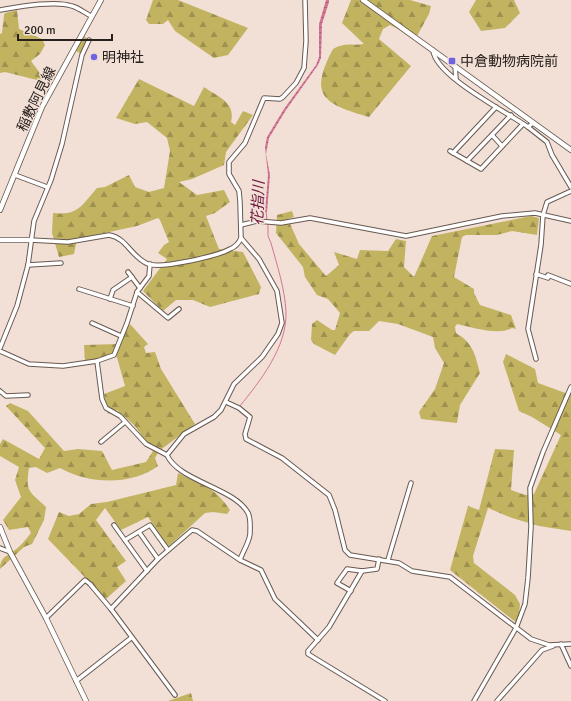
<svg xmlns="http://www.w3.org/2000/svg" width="571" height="701" font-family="Signika,'Noto Sans JP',sans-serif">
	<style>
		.green { fill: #c2b361 }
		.forest { fill: url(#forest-firs) }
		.water { fill: url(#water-rules) }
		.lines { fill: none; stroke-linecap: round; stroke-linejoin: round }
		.stream { stroke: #d37595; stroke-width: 1 }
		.street-casing { stroke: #685951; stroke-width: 5.5 }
		.secondary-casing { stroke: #685951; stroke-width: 6 }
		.street { stroke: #fff; stroke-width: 3.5 }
		.secondary { stroke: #fff; stroke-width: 4.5 }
		.poi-dot { fill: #7064df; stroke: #f2e0d7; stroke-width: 1.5 }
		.labels { text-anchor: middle; stroke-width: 3; stroke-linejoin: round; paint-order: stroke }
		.poi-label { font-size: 14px; fill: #27201d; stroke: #f2e0d7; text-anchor: start }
		.street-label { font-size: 14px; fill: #27201d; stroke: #f2e0d7 }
		.water-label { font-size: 15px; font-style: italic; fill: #6b163b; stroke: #f2e0d7 }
	</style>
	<defs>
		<pattern id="forest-firs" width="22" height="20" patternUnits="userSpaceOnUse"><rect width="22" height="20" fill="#c2b361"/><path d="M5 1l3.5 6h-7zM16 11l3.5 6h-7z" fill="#9e914f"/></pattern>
		<pattern id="water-rules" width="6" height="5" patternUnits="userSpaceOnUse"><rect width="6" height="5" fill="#d37595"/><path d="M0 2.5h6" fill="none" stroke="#ab6079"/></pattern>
	</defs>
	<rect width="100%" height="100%" fill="#f2e0d7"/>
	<!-- green -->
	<polygon class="green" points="83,35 88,40 81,54 75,50"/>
	<!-- forest -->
	<g class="forest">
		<polygon points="153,0 178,0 248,28 228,55 214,58 175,31 168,20 163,24 149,24 146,20"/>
		<path d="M351 0H410L431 6 429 14 416 38 390 25 383 29 379 39 411 66 369 117C324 104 308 96 333 49 347 42 350 46 364 44L342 23Z"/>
		<polygon points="476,0 514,0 520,13 505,28 481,31 469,12"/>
		<polygon points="17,10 19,29 42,39 45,45 40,54 31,61 42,76 41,81 5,72 0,73 0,34 2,33 4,15 5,13"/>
		<path d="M139 79 194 106 204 87C218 97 236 102 231 122L235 125 243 111 253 115 226 152 224 165 192 179 179 182 197 195 224 190 230 202 215 213 206 216 219 249 243 252 261 287 259 294 210 307 193 300H176L163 311 143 291 167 259 158 253 164 245 169 242 160 220 158 218 137 226 77 239 74 254 59 257 52 233 53 213C78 216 82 205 97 188L105 187 129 175 135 187 149 192 164 188 170 151 167 138 147 122 135 124 116 118Z"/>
		<path d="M292 211 294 217 288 219 299 244 326 276 339 265 334 252 357 259 360 250 388 251 396 239 406 241 404 267 414 277 432 236 531 216 539 218 537 235 512 231 497 235H466L462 237 454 277 474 289V293L480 305 511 315 516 329 512 328C499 336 471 327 457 324L455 327 456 333C473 343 475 354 480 373L460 405 457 423 421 419 419 412 435 389 444 363 435 348 433 337 398 324 379 321 369 331H354L350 334 335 355 314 344 311 340 312 324 317 320 332 330H335L340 313 328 299 317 295 305 277 303 267 276 233 277 215Z"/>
		<path d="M130 324 148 344 144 347 146 353 155 352 161 369 195 424 159 451 155 458 158 466C131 486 88 484 60 468L47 473 36 467 29 468C25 493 30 491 46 507L44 520 32 544 24 547 0 569C0 557 6 557 15 550 21 546 26 539 31 533L28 527 9 530 3 520 21 497 15 480 19 467 0 456V444L3 439 39 459 45 448 6 406 10 403 28 411 64 451 78 449 102 451 112 470 146 462 153 451 134 425 117 410 108 414 104 394 125 386 116 354 85 363 84 345 118 344Z"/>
		<polygon points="506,354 535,369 538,383 571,395 571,531 539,526 512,518 488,508 473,556 474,563 515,595 520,604 518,624 450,570 468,506 479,510 495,449 514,450 511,490 525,495 534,494 561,435 532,417 519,411 503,362"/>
		<path d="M178 473C203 486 213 485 230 510L227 514 213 512 205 513 168 547 148 517 121 530 105 508 96 520 126 561 117 567 126 581 106 599 48 539 59 512 69 516 79 514 91 504 107 502 176 485Z"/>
		<polygon points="191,693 193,701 168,701"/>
	</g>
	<!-- water -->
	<polygon class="water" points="326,0 329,0 329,2 322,24 321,58 318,65 286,110 269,138 266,154 270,175 267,212 265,212 268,175 265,147 267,137 284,109 316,65 319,57 319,24"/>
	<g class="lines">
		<!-- stream -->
		<g class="stream">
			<polyline points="266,211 267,220"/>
			<path d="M240 406C261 380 287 347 286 312 285 289 277 265 271 243L268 236V223"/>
		</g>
		<defs>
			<g id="street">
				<path d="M305 0 306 41 304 68 296 83 283 97 280 99 264 98 245 143 229 162V174L239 191 240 202 241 238 259 259 277 291 282 323 278 334 262 357 234 384 221 410 214 417 184 434 167 455C178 481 235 488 248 513 251 518 250 528 250 534 249 543 243 551 240 560L261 570 275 599 318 640"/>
				<path d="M0 10C18 7 55 0 72 6 79 8 85 13 91 16"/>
				<path d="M433 50C435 76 507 112 528 127L533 123"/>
				<polyline points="455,66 456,79"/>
				<polyline points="528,127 547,142 552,155 571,187"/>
				<polyline points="492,135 502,146"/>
				<polyline points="450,151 481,169 523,124"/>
				<polyline points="453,153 496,107"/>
				<polyline points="467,161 511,115"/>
				<polyline points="15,175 47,187"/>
				<polyline points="241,225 257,221 281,223 310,218 406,236 502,216 535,213 571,221"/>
				<path d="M30 240 68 242 109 235C127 238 131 257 148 264 161 269 218 256 230 249 235 247 239 243 241 238"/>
				<polyline points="150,264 149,276 137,292 168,318 179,309"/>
				<polyline points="28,265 61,263"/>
				<polyline points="128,272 140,288"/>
				<polyline points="536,274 548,278 548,275 571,284"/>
				<polyline points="79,289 133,306"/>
				<polyline points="110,299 113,290 132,277"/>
				<polyline points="92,323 121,336"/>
				<polyline points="0,348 17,306 28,265 34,221 51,180 62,144 82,55 89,40"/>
				<polyline points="0,351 29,364 63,366 97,361 114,355 127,323 137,292"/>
				<polyline points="536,359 528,329 541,245 543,215 547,202 571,191"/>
				<polyline points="97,361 102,399 106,408 120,416 146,444 167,455"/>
				<polyline points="0,391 6,396 28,395"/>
				<polyline points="226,402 239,408 250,417 245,434 246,439 282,458 329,495 335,510 345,550 350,555 399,563 412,571 450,577 531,639 549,645 571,644"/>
				<polyline points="101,442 125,422"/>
				<polyline points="114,525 147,571"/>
				<polyline points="139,532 158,559"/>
				<polyline points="125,540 150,525 168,550"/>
				<polyline points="0,548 10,552"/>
				<polyline points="388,560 411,483"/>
				<polyline points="362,571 329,627 308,651 308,654 385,701"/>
				<polyline points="351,591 337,583 347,569 362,571 377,569 379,559"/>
				<polyline points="111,609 158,559 192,530 197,531 240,560"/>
				<polyline points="46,618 85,580 90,584 111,609 175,695"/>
				<polyline points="561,644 571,666"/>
				<polyline points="76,681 131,638"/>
				<polyline points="474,701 516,628 525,604 528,578 531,527 530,488 543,452 571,387"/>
				<polyline points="497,701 542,650 553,646"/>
			</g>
			<g id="secondary">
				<polyline points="363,0 571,150"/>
				<polyline points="0,210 42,107 101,0"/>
				<polyline points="0,240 30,240"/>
				<polyline points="0,527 10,552 46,618 86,701"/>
			</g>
		</defs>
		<!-- street casing -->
		<use href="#street" class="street-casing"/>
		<!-- secondary casing -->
		<use href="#secondary" class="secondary-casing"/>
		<!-- street -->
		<use href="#street" class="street"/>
		<!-- secondary -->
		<use href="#secondary" class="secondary"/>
	</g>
	<!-- markers -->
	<g class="poi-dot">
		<circle cx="94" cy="57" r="4"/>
		<rect x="448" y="57" width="8" height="8" rx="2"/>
	</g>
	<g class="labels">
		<!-- poi labels -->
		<g class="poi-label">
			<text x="102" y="62">明神社</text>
			<text x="460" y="66">中倉動物病院前</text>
		</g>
		<!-- street labels -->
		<g class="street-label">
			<text transform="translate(36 99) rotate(-64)" y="5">稲敷阿見線</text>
		</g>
		<!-- water labels -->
		<g class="water-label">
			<text transform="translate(258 203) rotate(-88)" y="5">花指川</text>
		</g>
	</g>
	<!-- scale -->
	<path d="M18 34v6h94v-6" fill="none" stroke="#27201d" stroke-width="2"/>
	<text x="24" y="34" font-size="12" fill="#27201d" stroke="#f2e0d7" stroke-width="3" paint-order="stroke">200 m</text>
</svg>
